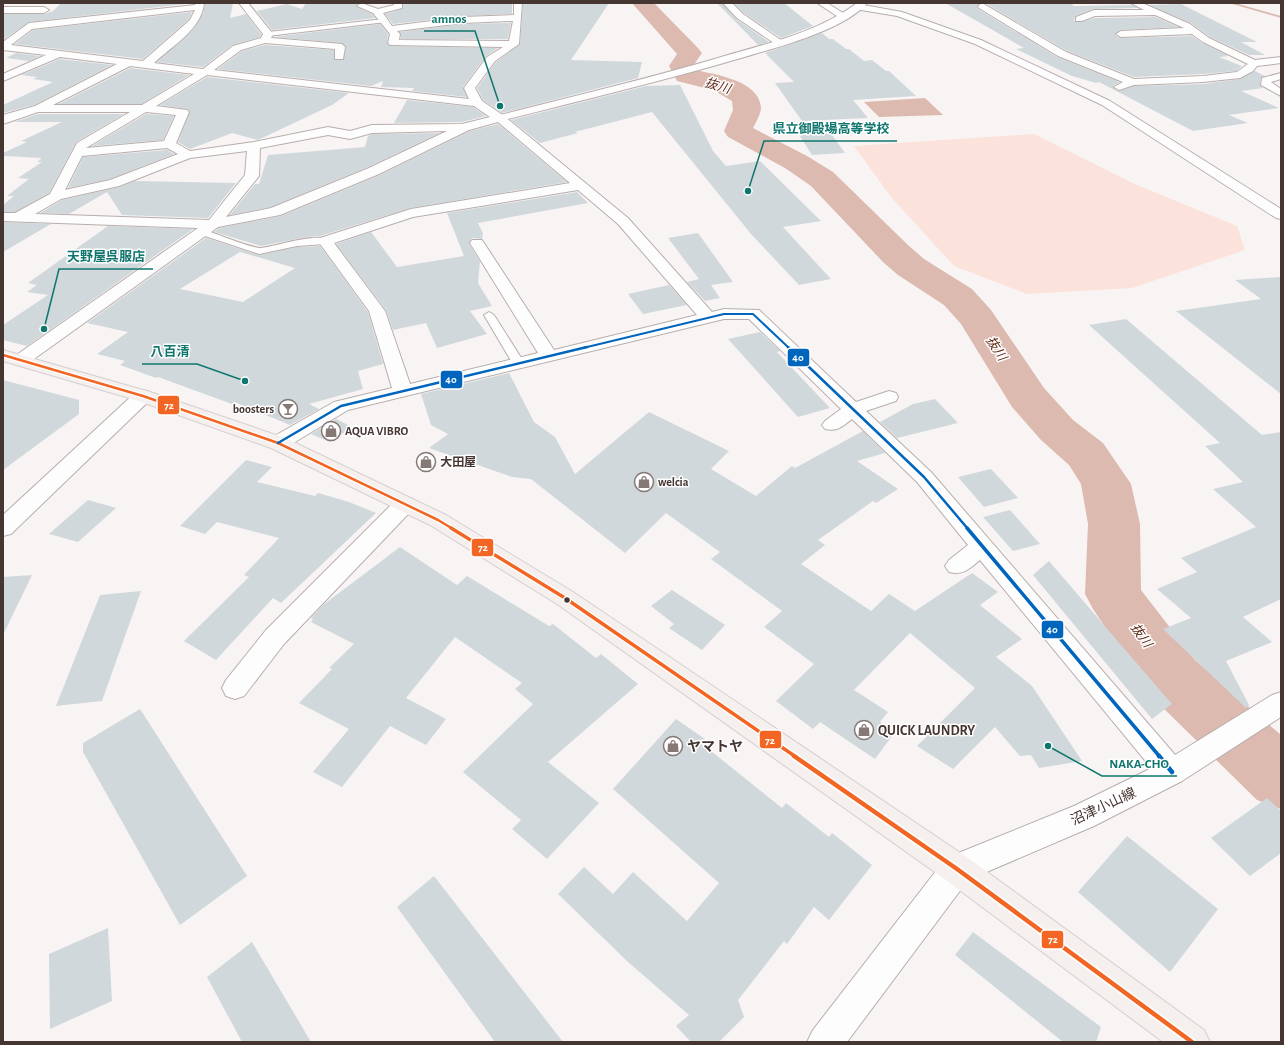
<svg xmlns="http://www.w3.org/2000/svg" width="1284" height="1045" font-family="'Alegreya Sans','Noto Sans JP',sans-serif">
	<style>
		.green { fill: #fbe2da }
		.water { fill: #dcbaaf }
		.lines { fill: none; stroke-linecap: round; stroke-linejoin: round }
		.stream { fill: #dcbaaf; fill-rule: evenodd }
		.river { fill: #dcbaaf; fill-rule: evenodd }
		.building { fill: #d0d8db; fill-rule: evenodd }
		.lane-casing { stroke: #b7aeac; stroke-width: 2 }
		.street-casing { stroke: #b7aeac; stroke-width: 2 }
		.secondary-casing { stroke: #b7aeac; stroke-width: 2 }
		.primary-casing { stroke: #d4cfce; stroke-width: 2 }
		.lane { fill: #fefdfd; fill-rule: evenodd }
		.street { fill: #fefdfd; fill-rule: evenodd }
		.secondary { fill: #fefdfd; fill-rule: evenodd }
		.primary { fill: #f5efed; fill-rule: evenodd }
		.bus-1-far2-casing { stroke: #fff; stroke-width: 5 }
		.bus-1-far1-casing { stroke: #fff; stroke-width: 6 }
		.bus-1-casing { stroke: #fff; stroke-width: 8 }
		.bus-2-far3-casing { stroke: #fff; stroke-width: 4 }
		.bus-2-far2-casing { stroke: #fff; stroke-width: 5 }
		.bus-2-far1-casing { stroke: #fff; stroke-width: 6 }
		.bus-2-casing { stroke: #fff; stroke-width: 8 }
		.bus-1-far2 { stroke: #f26522; stroke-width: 2.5 }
		.bus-1-far1 { stroke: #f26522; stroke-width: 3.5 }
		.bus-1 { stroke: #f26522; stroke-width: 4.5 }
		.bus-2-far3 { stroke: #0065bd; stroke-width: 2 }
		.bus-2-far2 { stroke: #0065bd; stroke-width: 2.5 }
		.bus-2-far1 { stroke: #0065bd; stroke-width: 3.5 }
		.bus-2 { stroke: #0065bd; stroke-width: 4.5 }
		.bus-dot { fill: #463631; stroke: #fff; stroke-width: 1.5 }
		.labels { text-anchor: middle; stroke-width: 3; stroke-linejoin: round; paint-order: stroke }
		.poi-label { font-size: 12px; font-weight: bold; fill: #463631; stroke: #fff; text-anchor: start }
		.water-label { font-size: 13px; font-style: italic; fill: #581f0c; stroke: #fff }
		.near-poi-label { font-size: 14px; font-weight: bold; fill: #463631; stroke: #fff; text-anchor: start }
		.near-street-label { font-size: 14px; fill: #463631; stroke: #fff }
		.leader { fill: none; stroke: #0f766e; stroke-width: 1.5 }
		.callout-dot { fill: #0f766e; stroke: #fff; stroke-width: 1.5 }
		.callout-label { font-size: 13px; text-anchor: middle; font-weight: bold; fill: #0f766e; stroke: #fff; stroke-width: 3; stroke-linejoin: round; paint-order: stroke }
		.line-badge { stroke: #fff; stroke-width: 1.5 }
		.badge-label { font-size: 11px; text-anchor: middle; font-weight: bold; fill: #fff }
	</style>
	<rect width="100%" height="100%" fill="#f9f4f4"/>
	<!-- green -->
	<polygon class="green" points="1034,134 1137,185 1237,226 1245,250 1132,288 1027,294 954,266 891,197 854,146"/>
	<!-- water -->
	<polygon class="water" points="925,98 943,115 879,117 864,102"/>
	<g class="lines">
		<!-- stream -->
		<polygon class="stream" points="1229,3 1235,3 1281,16 1281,18"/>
		<!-- river -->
		<path class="river" d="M632 3H654L698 48 702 53 693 66 696 70C716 75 758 80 761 107 761 114 756 122 753 128L807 156 833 172 909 246 924 259 972 289 991 310 1044 388 1073 420 1103 443 1131 484 1140 524 1141 590 1195 660 1281 735V809L1257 800 1151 696 1093 609 1085 594 1088 524 1081 484 1069 465 1041 440 1012 407 961 324 944 305 898 275 883 262 811 186 785 168 728 137 724 131 733 110 732 101 713 90 677 81 669 66 677 54Z"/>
	</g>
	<!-- building -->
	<g class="building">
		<polygon points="61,3 194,3 29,22 3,40 3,14 44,14 53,11"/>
		<polygon points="205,3 233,3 230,18 246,14 261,34 260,37 232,45 203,67 157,62 193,30 203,13"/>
		<polygon points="306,3 358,3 356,6 356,7 372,14 375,18 272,30 257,11 287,4 302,9"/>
		<polygon points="404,3 512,3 512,14 463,16 393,24 385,14 402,9"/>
		<polygon points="523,3 609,3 571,60 642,62 638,78 502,113 483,100 477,88 496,62 520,44"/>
		<polygon points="717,3 722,3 736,19 769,42 758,45"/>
		<polygon points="734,3 784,3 813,26 781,38 744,13"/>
		<polygon points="945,3 980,3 977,6 978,9 1057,57 1120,82 1113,86 1118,91 1134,86 1203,84 1240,79 1255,71 1265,76 1261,78 1260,86 1263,88 1241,91 1279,108 1229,115 1248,123 1193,131 1099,82 1096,83 1072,76 1016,49 1024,48"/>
		<polygon points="985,3 1072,3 1073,6 1132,5 1138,8 1093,9 1075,16 1074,21 1082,22 1095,18 1155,17 1178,27 1121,30 1115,35 1121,38 1192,36 1202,43 1229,56 1219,57 1242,66 1236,71 1203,74 1134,77 1067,51"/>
		<polygon points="1181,4 1257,42 1241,42 1265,55 1249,55 1210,37 1191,23 1149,5"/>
		<polygon points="192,12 189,19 143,59 15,44 33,30"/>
		<polygon points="511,23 508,39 401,39 400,32 463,24"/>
		<polygon points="380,24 388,34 387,43 390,46 498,48 486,56 463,87 467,97 412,91 414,88 381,87 383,81 371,86 218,69 242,51 265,45 334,50 334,60 343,60 346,47 342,43 274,37"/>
		<polygon points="822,33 829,39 833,39 846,49 849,49 864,61 872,60 886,71 889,71 916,96 853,100 868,118 802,121 775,83 794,82 765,53"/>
		<polygon points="16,53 40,56 29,61 6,58"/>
		<polygon points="60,59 112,65 34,105 3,113 3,105 53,82 33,79 37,77 21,75"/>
		<polygon points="130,68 189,75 142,104 59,104"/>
		<polygon points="207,77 349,93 332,105 258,140 232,133 190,149 178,142 190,111 187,109 160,105"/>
		<polygon points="680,85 713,151 726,166 760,161 821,221 783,227 831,279 799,285 751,234 652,112 575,132 578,133 540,143 511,120 646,86"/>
		<polygon points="407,100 473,107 486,116 462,122 394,123"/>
		<polygon points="38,114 124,114 76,142 49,193 15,212 3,212 3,205 14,196 7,196 29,179 18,178 42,162 37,162 42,158 3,156 3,153 27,142 21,141 62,122 14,122"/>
		<polygon points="146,114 174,116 163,140 92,146"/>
		<polygon points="498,124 567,182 411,208 320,236 307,237 261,246 214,232 219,228 281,216 380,175 470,131"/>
		<polygon points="829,131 845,153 812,155 798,133"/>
		<polygon points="440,133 368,167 271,207 230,215 255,184 259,184 268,155 365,147 368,136 372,134"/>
		<polygon points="167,150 174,154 110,179 68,188 83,157"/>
		<polygon points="135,181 236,183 208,218 122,215 107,192 69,214 40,213 62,200 119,187"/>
		<polygon points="577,192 588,203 478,223 483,233 482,239 472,238 469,244 480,262 478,283 492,306 470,311 487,334 437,348 426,323 393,330 386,310 336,244 371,232 397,267 464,256 447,213"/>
		<polygon points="3,222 51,224 3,252"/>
		<polygon points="108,226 193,229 27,346 3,340 3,325 48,295 27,292 37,285 28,283"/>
		<polygon points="698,233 733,282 711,285 720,298 705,301 687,282 699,279 668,238"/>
		<path d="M206 238 259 255 297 247 320 246 368 312 383 364 358 371 363 389 309 404 319 409 290 425 234 402 232 404 158 377 156 378 120 365 125 361 97 354 128 332 87 323ZM240 252 295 268 243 302 180 289Z"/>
		<polygon points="1281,277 1281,394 1176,311 1261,299 1235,280"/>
		<polygon points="669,285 687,305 643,314 628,294"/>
		<polygon points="1126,319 1262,435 1281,432 1281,599 1243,617 1272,642 1226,661 1249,705 1246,708 1163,629 1191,618 1157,589 1197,572 1181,558 1256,527 1213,489 1243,482 1205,446 1220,443 1089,325"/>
		<polygon points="760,332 780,351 777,352 830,408 798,417 728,339"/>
		<polygon points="509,373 534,422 555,437 575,474 649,412 729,451 711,469 756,496 792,466 795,468 863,431 885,453 857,461 898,489 876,503 873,501 818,540 825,545 801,564 871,611 889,594 915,611 972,573 998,592 980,605 1022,639 996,657 1032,686 1082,761 1039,768 1031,755 1020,756 995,727 953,769 917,746 975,688 910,633 854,690 888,712 880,722 895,732 875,759 820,722 813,729 776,701 814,664 764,627 782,611 711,559 720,552 666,513 625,553 531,479 512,477 429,448 448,434 431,425 421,394"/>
		<polygon points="3,380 79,400 79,414 3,470"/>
		<polygon points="935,399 958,423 897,438 880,422 913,404"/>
		<polygon points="336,419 352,427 330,442 311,434"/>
		<polygon points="246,460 272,467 257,482 315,496 318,493 349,502 376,513 281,603 273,598 216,660 184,641 249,577 244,575 279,538 217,522 205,534 180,526"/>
		<polygon points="991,469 1018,498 984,507 958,477"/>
		<polygon points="88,500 116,508 78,542 49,534"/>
		<polygon points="1010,510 1040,544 1013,551 983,517"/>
		<polygon points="400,547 457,585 467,576 549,626 553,624 596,658 601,654 638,684 548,762 599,803 547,859 512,829 521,820 463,772 533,704 515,689 522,683 455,637 406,698 446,719 426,745 390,726 342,787 313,772 349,729 299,703 332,669 329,668 354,644 311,622 313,619 311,618 323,605"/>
		<polygon points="1049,561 1115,638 1172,704 1152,719 1033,575"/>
		<polygon points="32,575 3,635 3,577"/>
		<polygon points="672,590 725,625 702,650 669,628 674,624 651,606"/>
		<polygon points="141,591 102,701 56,706 100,595"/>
		<polygon points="140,709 247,876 180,925 83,752 83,743"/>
		<polygon points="676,719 705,739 701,743 782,808 786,803 829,837 832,833 872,865 829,920 814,907 787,944 784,941 738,1000 744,1017 719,1042 691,1042 676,1026 689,1015 628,962 558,894 584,867 613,894 633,872 687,921 719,883 613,789"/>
		<polygon points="1267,798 1281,811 1281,853 1250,876 1211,838"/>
		<polygon points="1127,836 1218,909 1170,972 1078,892"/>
		<polygon points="434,876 563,1042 495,1042 397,907"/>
		<polygon points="108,928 112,1001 50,1029 49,954"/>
		<polygon points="973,932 1101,1027 1096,1042 1063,1042 955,955"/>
		<polygon points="252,942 311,1042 242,1042 207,977"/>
	</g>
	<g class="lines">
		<defs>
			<g id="lane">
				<polygon points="384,19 387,21 386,22 268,36 265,34 268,32"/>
				<path d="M202 229C215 233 250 248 261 248 274 247 320 231 330 241L325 244 297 246 259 254 199 234V230Z"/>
				<polygon points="489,312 494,315 525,364 523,366 519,367 513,364 484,315"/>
			</g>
			<g id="street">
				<path d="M196 3H204C202 29 172 46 154 63L203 69 233 46 261 38 263 34 239 3H248L273 34 271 38 342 44 345 47 343 59H335V49L265 43 241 50 214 70 469 99 464 88 487 57 503 47 390 45 388 43 390 34 373 13 357 6 361 3 378 9 394 5V3H402V8L383 13 392 26 463 17 514 15V3H522L519 44 495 61 475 88 482 101 504 116 628 218 712 312 724 309 759 310 856 402 889 391 896 393 898 397 896 401 866 411 931 472 1182 763 1186 772 1182 781 1172 785 1162 781 980 560C970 568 963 576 949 572L945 566 949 560 968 545 917 482 852 419C843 426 837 432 825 429L822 425 825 421 841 409 749 319H724L348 410 285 448 278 449 271 448 268 443 271 438 334 402 392 388 369 311 318 241 320 238 411 209 570 183 498 122 469 130 379 174 280 215 218 227 27 364 21 365 15 364 12 360 15 356 198 228 3 221V213H15L50 194 77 143 130 112H38L3 124V115L35 106 117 64 60 57 3 81V74L46 55 3 50V42L29 23 195 5ZM195 10 190 20 143 61 11 45 32 29ZM513 21 509 41 399 40 400 34 397 31 463 23ZM130 66 194 74 142 105H53ZM207 75 474 106 490 117 462 124 372 125 350 131 328 127 254 142 190 151 176 143 189 112 187 110 156 106ZM146 112 176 115 164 141 86 148ZM447 131 369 168 271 208 226 217 259 176 260 148 328 135 350 139 372 133ZM167 148 178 154 110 180 65 190 82 156ZM247 151 245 175 209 220 35 214 61 199 119 186 190 158ZM578 190 618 224 697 315 554 350 482 240H472L470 243 538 353 410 384 385 311 334 243 413 217Z"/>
				<polygon points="723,3 732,3 743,14 785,43 783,45 777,45 737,18"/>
				<polygon points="817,3 827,3 848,16 846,18 840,18"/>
				<polygon points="982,3 1066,52 1134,79 1203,76 1237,72 1248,64 1203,42 1192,34 1121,37 1116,34 1121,31 1184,28 1155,15 1095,16 1082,21 1076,21 1076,17 1094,10 1144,10 1131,3 1142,3 1190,24 1209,38 1255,60 1281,57 1281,63 1257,66 1253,71 1240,78 1203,82 1134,85 1119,90 1114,87 1123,82 1058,56 979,8 978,6"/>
				<polygon points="858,4 902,12 981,40 1110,101 1281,209 1281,219 1276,218 1102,105 975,44 897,16 855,9 854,7"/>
				<polygon points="3,7 44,7 49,10 44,13 3,13"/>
				<polygon points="1281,73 1281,79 1271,82 1281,89 1281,96 1261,85 1262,78"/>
				<polygon points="143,390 150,392 152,396 150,400 11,534 3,536 3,515 136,392"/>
				<polygon points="405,497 413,499 416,504 413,509 284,644 244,696 235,699 226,696 222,688 226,680 266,630 397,499"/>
				<polygon points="957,854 968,858 972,869 968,880 847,1042 807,1042 813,1030 946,858"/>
			</g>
			<g id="secondary">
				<path d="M857 3H867C845 30 775 48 741 58 663 81 583 100 504 120H496L494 118 496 116C574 96 652 78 728 55 773 42 820 31 857 3Z"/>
				<polygon points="1281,692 1281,717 1182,781 1094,826 968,880 957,884 946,880 942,869 946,858 1074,806 1162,763 1272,695"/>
			</g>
			<polygon id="primary" points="3,350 150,392 285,438 446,515 573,592 968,858 1204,1030 1210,1042 1163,1042 946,880 557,604 430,525 271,448 136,400 3,361"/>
		</defs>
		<!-- lane casing -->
		<use href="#lane" class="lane-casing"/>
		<!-- street casing -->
		<use href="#street" class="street-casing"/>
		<!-- secondary casing -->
		<use href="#secondary" class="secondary-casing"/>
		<!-- primary casing -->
		<use href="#primary" class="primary-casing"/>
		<!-- lane -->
		<use href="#lane" class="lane"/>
		<!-- street -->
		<use href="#street" class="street"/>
		<!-- secondary -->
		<use href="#secondary" class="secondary"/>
		<!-- primary -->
		<use href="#primary" class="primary"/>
		<defs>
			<polyline id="bus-1-far2" points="3,355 143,396 278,443 438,520 453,529"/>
			<polyline id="bus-1-far1" points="451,528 565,598 796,757"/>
			<polyline id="bus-1" points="794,756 957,869 1192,1042"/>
			<polyline id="bus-2-far3" points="583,348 724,314 753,314 789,348"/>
			<g id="bus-2-far2">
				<polyline points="788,347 924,477 968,529"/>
				<polyline points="278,443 341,406 587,347"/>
			</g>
			<polyline id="bus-2-far1" points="967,528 1160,757"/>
			<polyline id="bus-2" points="1159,756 1172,772"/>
		</defs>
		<!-- bus-1-far2 casing -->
		<use href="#bus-1-far2" class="bus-1-far2-casing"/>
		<!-- bus-1-far1 casing -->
		<use href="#bus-1-far1" class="bus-1-far1-casing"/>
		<!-- bus-1 casing -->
		<use href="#bus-1" class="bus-1-casing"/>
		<!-- bus-2-far3 casing -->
		<use href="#bus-2-far3" class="bus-2-far3-casing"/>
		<!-- bus-2-far2 casing -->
		<use href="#bus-2-far2" class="bus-2-far2-casing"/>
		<!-- bus-2-far1 casing -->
		<use href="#bus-2-far1" class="bus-2-far1-casing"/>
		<!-- bus-2 casing -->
		<use href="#bus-2" class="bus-2-casing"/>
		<!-- bus-1-far2 -->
		<use href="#bus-1-far2" class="bus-1-far2"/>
		<!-- bus-1-far1 -->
		<use href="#bus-1-far1" class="bus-1-far1"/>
		<!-- bus-1 -->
		<use href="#bus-1" class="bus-1"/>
		<!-- bus-2-far3 -->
		<use href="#bus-2-far3" class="bus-2-far3"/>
		<!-- bus-2-far2 -->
		<use href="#bus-2-far2" class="bus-2-far2"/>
		<!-- bus-2-far1 -->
		<use href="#bus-2-far1" class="bus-2-far1"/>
		<!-- bus-2 -->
		<use href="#bus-2" class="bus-2"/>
	</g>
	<!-- icons -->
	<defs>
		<symbol id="bar-ring" viewBox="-11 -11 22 22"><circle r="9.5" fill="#fff" stroke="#857875" stroke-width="1.5"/><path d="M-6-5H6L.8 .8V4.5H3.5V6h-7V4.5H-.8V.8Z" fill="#857875"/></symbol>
		<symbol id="shop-ring" viewBox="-11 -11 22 22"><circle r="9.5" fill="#fff" stroke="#857875" stroke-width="1.5"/><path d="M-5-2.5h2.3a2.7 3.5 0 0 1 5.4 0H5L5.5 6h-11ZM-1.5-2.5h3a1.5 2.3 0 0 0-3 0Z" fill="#857875"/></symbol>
	</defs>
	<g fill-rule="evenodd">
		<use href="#bar-ring" x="277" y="398" width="22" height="22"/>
		<use href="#shop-ring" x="320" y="420" width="22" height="22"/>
		<use href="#shop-ring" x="415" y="451" width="22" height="22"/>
		<use href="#shop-ring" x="633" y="471" width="22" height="22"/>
		<use href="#shop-ring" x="853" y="719" width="22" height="22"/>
		<use href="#shop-ring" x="662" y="735" width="22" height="22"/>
	</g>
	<!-- markers -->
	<circle class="bus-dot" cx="567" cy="600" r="3.5"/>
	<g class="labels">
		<!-- poi labels -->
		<g class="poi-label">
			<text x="274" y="413" text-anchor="end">boosters</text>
			<text x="345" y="435">AQUA VIBRO</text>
			<text x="440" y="466">大田屋</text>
			<text x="658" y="486">welcia</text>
		</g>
		<!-- water labels -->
		<g class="water-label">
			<text transform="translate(718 85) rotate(17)" y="5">抜川</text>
			<text transform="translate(997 348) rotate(57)" y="5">抜川</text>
			<text transform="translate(1142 635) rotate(55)" y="5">抜川</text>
		</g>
		<!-- near-poi labels -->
		<g class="near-poi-label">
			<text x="878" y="735">QUICK LAUNDRY</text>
			<text x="687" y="751">ヤマトヤ</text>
		</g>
		<!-- near-street labels -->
		<g class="near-street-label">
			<text transform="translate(1103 806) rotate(-25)" y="5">沼津小山線</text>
		</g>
	</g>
	<!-- callouts -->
	<path class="leader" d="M500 106L475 31H424M748 191L764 141H897M44 329L59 269H153M245 381L197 364H142M1048 746L1102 776H1177"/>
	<g class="callout-dot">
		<circle cx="500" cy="106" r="4"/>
		<circle cx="748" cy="191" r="4"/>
		<circle cx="44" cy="329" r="4"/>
		<circle cx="245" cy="381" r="4"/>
		<circle cx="1048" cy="746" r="4"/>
	</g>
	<g class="callout-label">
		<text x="449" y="23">amnos</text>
		<text x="831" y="133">県立御殿場高等学校</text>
		<text x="106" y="261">天野屋呉服店</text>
		<text x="170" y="356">八百清</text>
		<text x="1139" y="768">NAKA-CHO</text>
	</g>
	<g class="line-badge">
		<rect x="787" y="348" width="23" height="19" rx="4" fill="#0065bd"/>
		<rect x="440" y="370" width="23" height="19" rx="4" fill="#0065bd"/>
		<rect x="157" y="395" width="23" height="20" rx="4" fill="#f26522"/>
		<rect x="471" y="538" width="23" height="19" rx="4" fill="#f26522"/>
		<rect x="1041" y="620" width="23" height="19" rx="4" fill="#0065bd"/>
		<rect x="759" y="730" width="23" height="19" rx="4" fill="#f26522"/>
		<rect x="1041" y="930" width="23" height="19" rx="4" fill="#f26522"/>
	</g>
	<g class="badge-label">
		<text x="798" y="361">40</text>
		<text x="451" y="383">40</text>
		<text x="169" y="409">72</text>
		<text x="483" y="551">72</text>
		<text x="1052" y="633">40</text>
		<text x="770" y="744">72</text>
		<text x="1053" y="943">72</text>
	</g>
	<!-- border -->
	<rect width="1284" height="1045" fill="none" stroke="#463631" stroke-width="8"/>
</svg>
